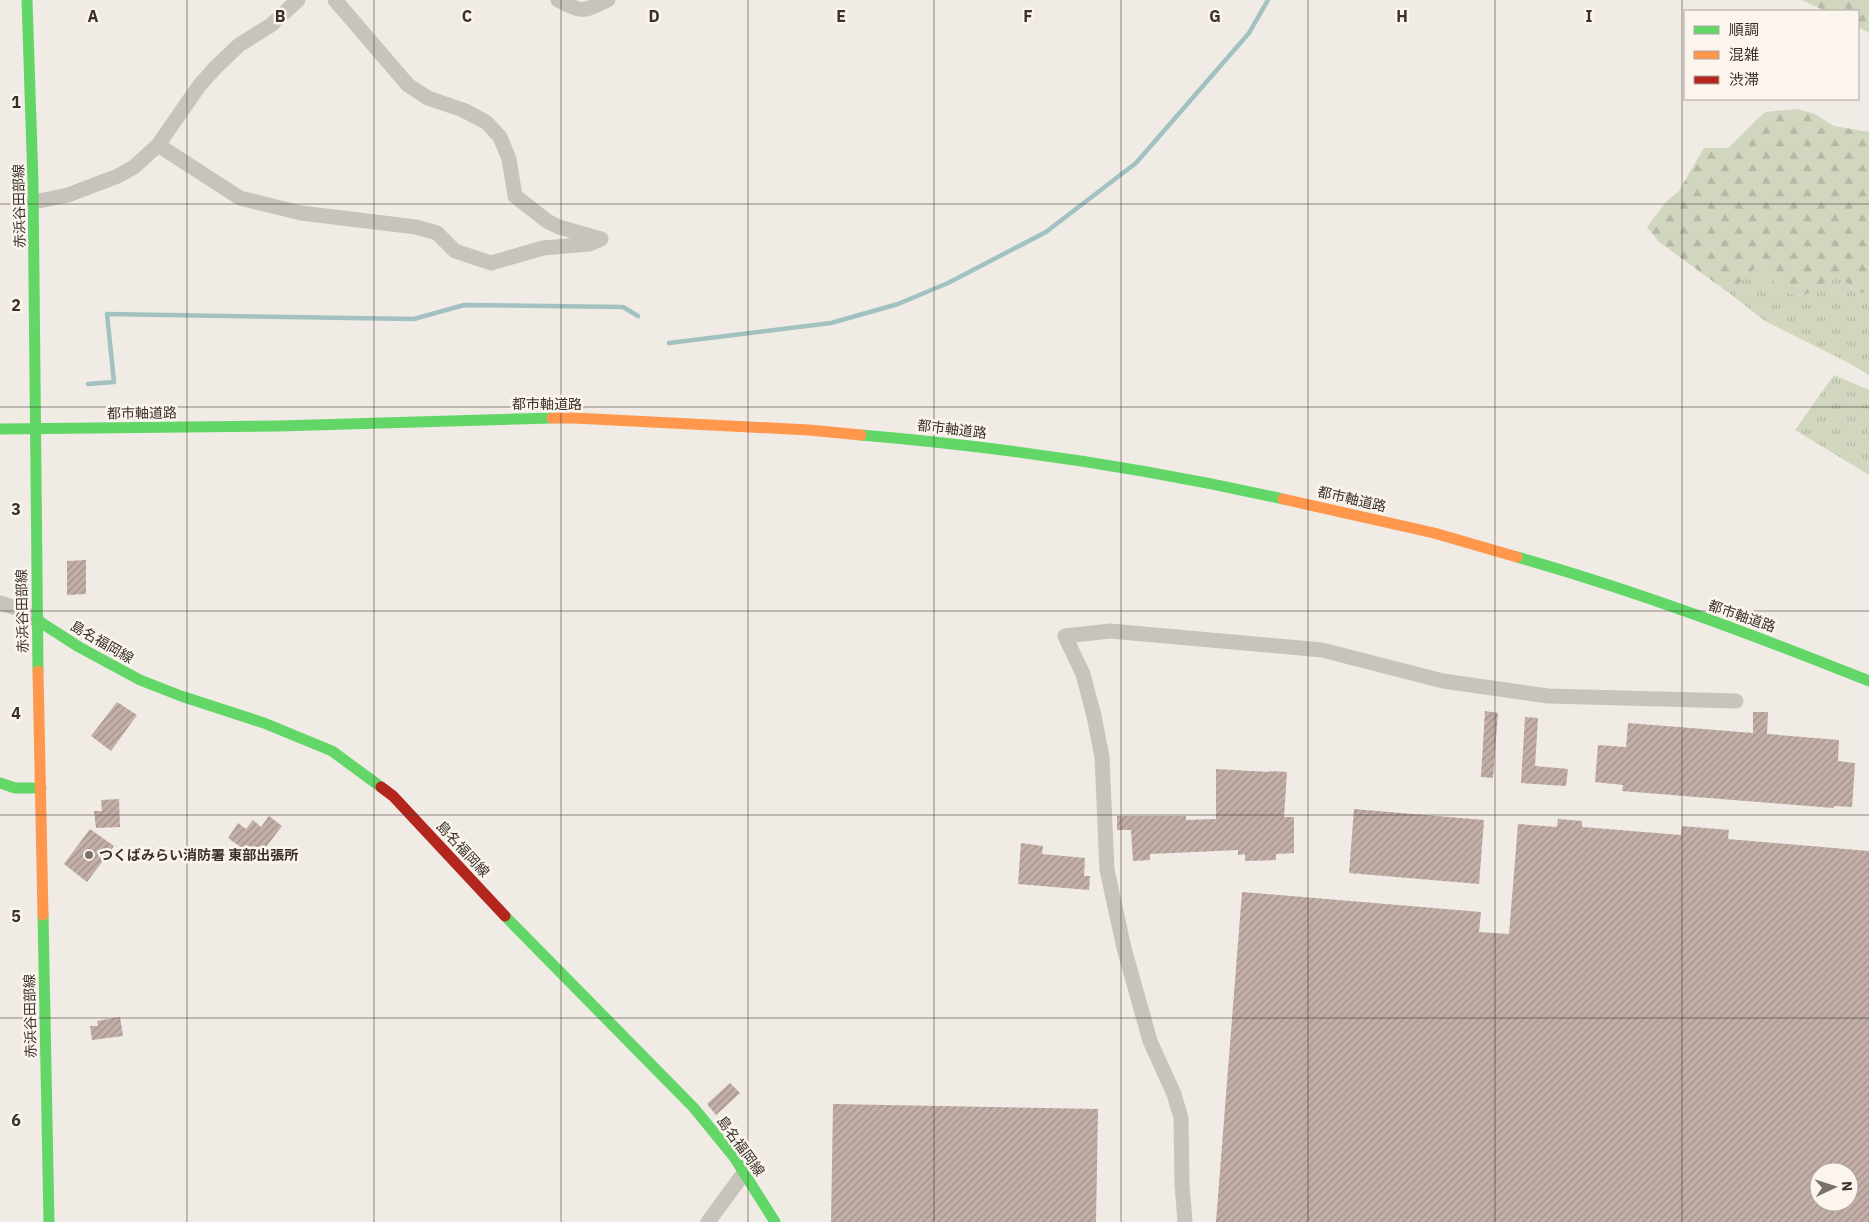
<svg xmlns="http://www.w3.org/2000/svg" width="1869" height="1222" font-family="'IBM Plex Sans','Noto Sans JP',sans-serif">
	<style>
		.grass { fill: url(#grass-tufts) }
		.forest { fill: url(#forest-firs) }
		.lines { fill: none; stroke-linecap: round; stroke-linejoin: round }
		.stream { stroke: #a1c2c1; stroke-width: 4.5 }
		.building { fill: url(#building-hatch); fill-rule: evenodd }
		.street { stroke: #c9c3be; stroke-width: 15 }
		.fast { stroke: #63d668; stroke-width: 11 }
		.slow { stroke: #ff974d; stroke-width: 11 }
		.jam { stroke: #b3261e; stroke-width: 11 }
		.grid { fill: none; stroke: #3b302b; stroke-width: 1; stroke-opacity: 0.55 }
		.poi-dot { fill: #7a716c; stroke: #fbf5ee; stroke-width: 2 }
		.labels { text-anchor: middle; stroke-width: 5; stroke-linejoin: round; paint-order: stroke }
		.street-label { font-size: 14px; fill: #3b302b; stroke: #fbf5ee }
		.poi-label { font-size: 14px; font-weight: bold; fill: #3b302b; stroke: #fbf5ee; text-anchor: start }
		.grid-label { font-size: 16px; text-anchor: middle; font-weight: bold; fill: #3b302b; stroke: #fbf5ee; stroke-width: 5; stroke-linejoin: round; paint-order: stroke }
	</style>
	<defs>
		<pattern id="grass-tufts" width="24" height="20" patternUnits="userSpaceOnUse" patternTransform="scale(1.25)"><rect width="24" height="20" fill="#d1d6bf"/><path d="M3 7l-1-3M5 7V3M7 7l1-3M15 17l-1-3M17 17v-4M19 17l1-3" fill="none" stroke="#b4b8a4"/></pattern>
		<pattern id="forest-firs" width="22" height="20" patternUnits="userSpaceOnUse" patternTransform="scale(1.25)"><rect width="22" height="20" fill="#d1d6bf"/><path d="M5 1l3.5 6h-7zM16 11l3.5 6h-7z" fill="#b4b8a4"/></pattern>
		<pattern id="building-hatch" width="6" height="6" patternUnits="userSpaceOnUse" patternTransform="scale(1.25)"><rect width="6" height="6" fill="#c3afa7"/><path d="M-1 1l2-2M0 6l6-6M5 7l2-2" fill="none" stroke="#a08f88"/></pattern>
	</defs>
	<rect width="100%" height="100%" fill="#f0ebe5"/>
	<!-- grass -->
	<g class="grass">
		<polygon points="1755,267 1791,294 1805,295 1839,276 1859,294 1869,291 1869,375 1849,363 1765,321 1729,293"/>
		<polygon points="1834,375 1869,390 1869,475 1795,430"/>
	</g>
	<!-- forest -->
	<g class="forest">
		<polygon points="1802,0 1869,0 1869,33 1858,27 1858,11 1825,11"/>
		<polygon points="1797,109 1815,114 1834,126 1869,132 1869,291 1859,294 1839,276 1805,295 1791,294 1755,268 1729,293 1659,242 1647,227 1665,203 1679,191 1704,148 1728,148 1765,112"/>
	</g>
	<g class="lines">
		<!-- stream -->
		<g class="stream">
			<polyline points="669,343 831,323 898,304 948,283 1046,232 1136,163 1249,33 1268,0"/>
			<polyline points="88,384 114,382 107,314 414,319 464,305 623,307 638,316"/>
		</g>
	</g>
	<!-- building -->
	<g class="building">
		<polygon points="86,560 86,594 67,595 67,561"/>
		<polygon points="117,702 137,715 111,751 91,736"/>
		<polygon points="1485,711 1498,713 1493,778 1481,777"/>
		<polygon points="1753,712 1768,712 1767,734 1839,740 1838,761 1855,763 1852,807 1834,806 1833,808 1622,791 1623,785 1595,782 1598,745 1626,747 1628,723 1753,733"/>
		<polygon points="1525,717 1538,718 1535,766 1568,769 1566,786 1521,783"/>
		<polygon points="1216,769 1269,772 1269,771 1287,772 1284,817 1294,817 1294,853 1276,854 1276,860 1245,861 1245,854 1238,855 1238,850 1150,854 1150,860 1133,861 1131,830 1117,830 1117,816 1186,816 1186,820 1216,819"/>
		<polygon points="119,799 120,827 96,828 94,811 102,811 101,800"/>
		<polygon points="1354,809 1484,820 1479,884 1349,873"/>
		<polygon points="269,816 282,826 257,859 228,838 238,823 246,829 253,820 261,827"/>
		<path d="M1558 819 1582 821V827L1681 835 1682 826 1729 830 1728 839 1869 851V1222H1216L1242 892 1481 912 1479 932 1509 934 1518 824 1557 827ZM1819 1172H1849V1202H1819Z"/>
		<polygon points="90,829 114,846 87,882 64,864"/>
		<polygon points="1021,843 1043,846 1042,854 1085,858 1084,876 1090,876 1089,890 1018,884"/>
		<polygon points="120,1017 123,1036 92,1040 90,1026 98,1026 97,1021"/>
		<polygon points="730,1083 740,1093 716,1115 707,1104"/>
		<polygon points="833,1104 1098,1109 1096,1222 831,1222"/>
	</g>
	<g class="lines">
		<!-- street -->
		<g class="street">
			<path d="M558 0C584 14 583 11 608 0"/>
			<polyline points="158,145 240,198 301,213 416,227 437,233 455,251 491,263 543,248 589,244 601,239 559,227 547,221 515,196 509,159 500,137 486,122 463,110 428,98 408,85 335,0"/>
			<polyline points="34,202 68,195 118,176 134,167 158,145 199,86 215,68 239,45 271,25 298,0"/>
			<polyline points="0,603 16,608 37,620"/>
			<polyline points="708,1222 744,1173"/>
			<polyline points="1185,1222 1182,1184 1181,1118 1174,1094 1150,1041 1124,948 1107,870 1102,757 1094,716 1083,674 1065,636 1110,631 1322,650 1443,681 1548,696 1736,701"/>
		</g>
		<!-- fast -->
		<g class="fast">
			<polyline points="27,0 33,182 38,671"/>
			<polyline points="0,429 279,426 552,418"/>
			<path d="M861 435C1003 447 1144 468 1283 499"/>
			<path d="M1517 557C1637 591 1754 635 1869 681"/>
			<polyline points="37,620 79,647 140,680 181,696 264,723 332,751 381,787"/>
			<polyline points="0,783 15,788 41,788"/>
			<polyline points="43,915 49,1222"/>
			<polyline points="505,916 694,1108 734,1157 775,1222"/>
		</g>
		<!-- slow -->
		<g class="slow">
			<polyline points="552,418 574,418 809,430 861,435"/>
			<polyline points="1283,499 1434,533 1517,557"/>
			<polyline points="38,671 43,915"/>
		</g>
		<!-- jam -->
		<polyline class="jam" points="381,787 393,796 505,916"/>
	</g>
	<!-- grid -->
	<path class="grid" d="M187 0V1222M374 0V1222M561 0V1222M748 0V1222M934 0V1222M1121 0V1222M1308 0V1222M1495 0V1222M1682 0V1222M0 204H1869M0 407H1869M0 611H1869M0 815H1869M0 1018H1869"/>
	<!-- markers -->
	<circle class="poi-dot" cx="89" cy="855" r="5"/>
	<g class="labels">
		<!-- street labels -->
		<g class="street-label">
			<text transform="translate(19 206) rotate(-91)" y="5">赤浜谷田部線</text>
			<text x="547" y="409">都市軸道路</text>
			<text transform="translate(142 413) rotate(-1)" y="5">都市軸道路</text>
			<text transform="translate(952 429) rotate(7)" y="5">都市軸道路</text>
			<text transform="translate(1352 499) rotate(13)" y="5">都市軸道路</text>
			<text transform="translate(22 611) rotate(-91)" y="5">赤浜谷田部線</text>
			<text transform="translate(1742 616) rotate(19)" y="5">都市軸道路</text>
			<text transform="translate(102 642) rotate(30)" y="5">島名福岡線</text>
			<text transform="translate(463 849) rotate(47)" y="5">島名福岡線</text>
			<text transform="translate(30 1016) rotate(-91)" y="5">赤浜谷田部線</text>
			<text transform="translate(741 1146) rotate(54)" y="5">島名福岡線</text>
		</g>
		<!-- poi labels -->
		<g class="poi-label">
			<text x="99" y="860">つくばみらい消防署 東部出張所</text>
		</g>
	</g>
	<g class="grid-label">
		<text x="93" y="22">A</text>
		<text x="280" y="22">B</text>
		<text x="467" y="22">C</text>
		<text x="654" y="22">D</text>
		<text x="841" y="22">E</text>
		<text x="1028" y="22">F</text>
		<text x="1215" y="22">G</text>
		<text x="1402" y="22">H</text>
		<text x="1589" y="22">I</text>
		<text x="16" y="108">1</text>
		<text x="16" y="311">2</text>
		<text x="16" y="515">3</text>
		<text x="16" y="719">4</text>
		<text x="16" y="922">5</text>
		<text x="16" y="1126">6</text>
	</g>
	<!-- legend -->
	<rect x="1684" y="10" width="175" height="90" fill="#fbf5ee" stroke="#aea6a0"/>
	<rect x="1694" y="26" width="25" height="8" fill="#63d668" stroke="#aea6a0"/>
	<text x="1729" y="35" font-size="15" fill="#3b302b">順調</text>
	<rect x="1694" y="51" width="25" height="8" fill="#ff974d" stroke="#aea6a0"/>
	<text x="1729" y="60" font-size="15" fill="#3b302b">混雑</text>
	<rect x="1694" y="76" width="25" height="8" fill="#b3261e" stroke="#aea6a0"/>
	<text x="1729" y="85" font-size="15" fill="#3b302b">渋滞</text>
	<!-- north arrow -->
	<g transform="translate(1834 1187) rotate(86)"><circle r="24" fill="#fbf5ee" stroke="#aea6a0"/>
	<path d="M0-4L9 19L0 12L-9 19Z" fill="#7a716c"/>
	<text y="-8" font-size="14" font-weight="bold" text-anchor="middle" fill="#3b302b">N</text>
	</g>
</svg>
